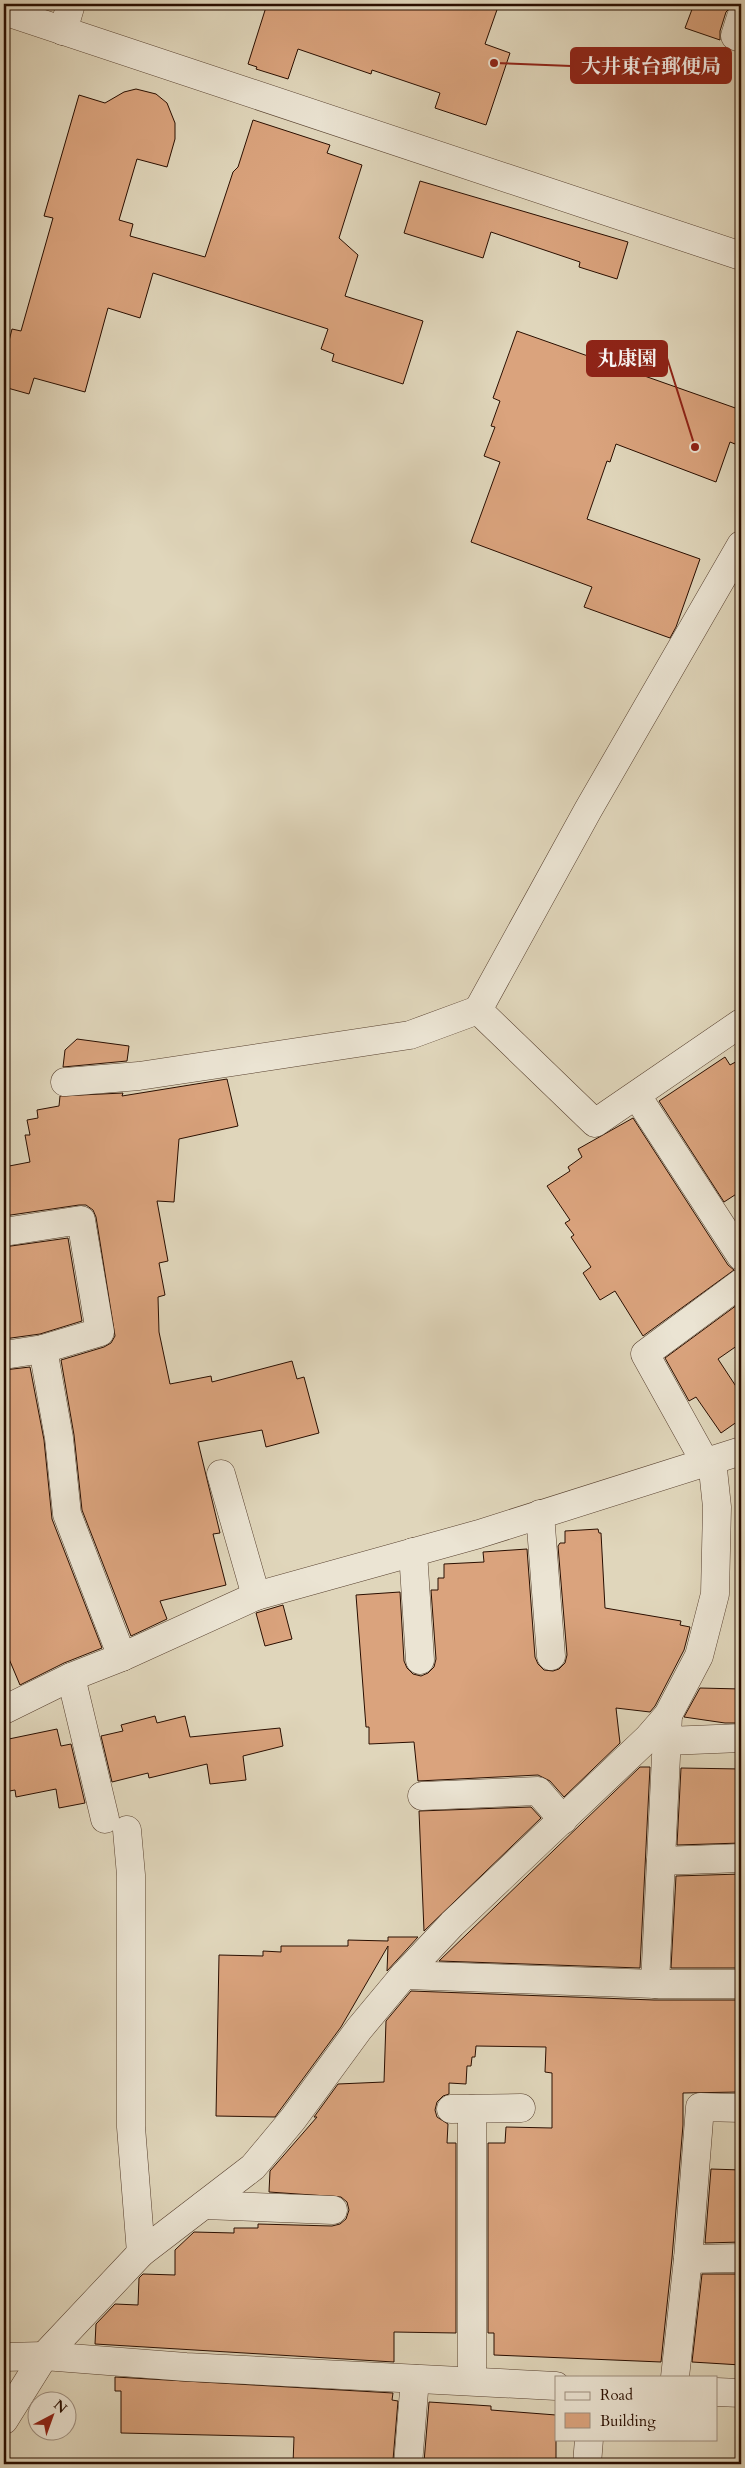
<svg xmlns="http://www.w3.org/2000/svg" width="745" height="2468" font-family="Cardo,'Noto Serif JP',serif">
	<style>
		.building { fill: #daa37d; stroke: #290e00 }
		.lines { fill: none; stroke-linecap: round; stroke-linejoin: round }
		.minor-casing { stroke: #57402f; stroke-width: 29 }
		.minor { stroke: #ebe4d3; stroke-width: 28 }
		.leader { fill: none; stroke: #8f2418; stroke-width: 2 }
		.callout-dot { fill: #8f2418; stroke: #ebe4d3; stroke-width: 2 }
		.callout { fill: #8f2418; stroke: #8f2418; stroke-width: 2 }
		.callout-label { font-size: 20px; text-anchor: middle; font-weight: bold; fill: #fff }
	</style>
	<rect width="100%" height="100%" fill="#e0d6bb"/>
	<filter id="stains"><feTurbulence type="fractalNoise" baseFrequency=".004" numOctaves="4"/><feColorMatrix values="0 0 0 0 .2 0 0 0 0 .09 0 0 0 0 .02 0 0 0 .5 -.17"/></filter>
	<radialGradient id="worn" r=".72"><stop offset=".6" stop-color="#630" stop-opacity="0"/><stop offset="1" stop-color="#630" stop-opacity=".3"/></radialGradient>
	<!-- building -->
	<g class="building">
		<polygon points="267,4 499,4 485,44 510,53 486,125 435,108 440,93 372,70 371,74 298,49 288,79 256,69 257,67 248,64"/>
		<polygon points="694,4 734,4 726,12 720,31 720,40 685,28"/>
		<polygon points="136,89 156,94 167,103 175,123 175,139 167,167 137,159 119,220 133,224 130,236 205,257 233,172 238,167 253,120 330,145 327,153 362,165 339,238 358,255 345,296 423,321 403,384 332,361 334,354 321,349 328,329 153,273 140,318 108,308 85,392 34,378 29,394 4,387 4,344 8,345 12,329 21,331 53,218 44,216 79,95 105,103 124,92"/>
		<polygon points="420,181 628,242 617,279 579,267 580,262 491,232 483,258 404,233"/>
		<polygon points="517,331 741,410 741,427 735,444 730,442 716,482 616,444 610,462 607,461 587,519 700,559 676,627 670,638 584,607 592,587 471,542 500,462 484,456 495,427 491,426 500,401 493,398"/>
		<polygon points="77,1039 129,1046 127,1061 63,1067 65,1050"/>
		<polygon points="725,1057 730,1065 741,1059 741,1191 724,1202 659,1101"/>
		<polygon points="227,1079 238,1126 179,1139 174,1202 157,1201 168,1261 159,1263 165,1295 158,1297 159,1332 170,1384 211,1376 212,1382 292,1361 297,1379 304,1377 319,1433 266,1447 262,1430 198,1442 220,1533 213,1534 226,1585 160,1601 167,1619 131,1636 82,1510 74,1435 61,1360 104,1347 111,1343 115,1336 96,1217 93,1210 86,1205 79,1205 4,1216 4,1167 30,1162 25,1135 30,1135 27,1120 38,1118 37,1110 59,1106 60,1096 123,1093 122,1096"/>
		<polygon points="633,1118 728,1265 734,1270 643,1336 615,1291 600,1300 583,1273 591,1267 571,1237 574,1235 565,1223 570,1220 547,1186 570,1171 568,1167 582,1157 578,1149"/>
		<polygon points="68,1238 82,1321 40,1334 4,1339 4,1247"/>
		<polygon points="741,1302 741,1343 718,1359 741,1394 741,1419 721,1433 696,1397 689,1401 665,1358"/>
		<polygon points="30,1367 44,1440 52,1519 102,1648 64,1663 20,1685 4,1647 4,1370"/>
		<polygon points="598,1529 599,1533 601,1533 605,1608 681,1621 680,1625 690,1627 684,1650 655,1706 650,1712 616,1708 620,1743 564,1797 550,1781 538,1775 418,1781 414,1742 369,1744 369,1727 366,1727 356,1595 400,1592 404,1661 407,1668 413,1674 421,1676 428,1673 434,1667 436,1659 431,1590 438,1590 438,1578 444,1578 444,1564 484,1562 483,1552 527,1549 535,1657 538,1664 544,1670 553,1671 559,1669 565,1663 567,1655 558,1546 560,1543 565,1543 565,1531"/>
		<polygon points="283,1605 292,1639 265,1646 256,1613"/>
		<polygon points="700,1688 741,1689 741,1723 725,1723 684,1717"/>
		<polygon points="155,1716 157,1723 185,1716 190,1737 280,1728 283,1746 243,1756 246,1780 210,1784 207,1764 149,1778 148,1773 112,1782 101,1736 123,1731 121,1725"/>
		<polygon points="57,1729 61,1746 71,1744 85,1803 59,1808 56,1789 16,1797 15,1790 4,1792 4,1740"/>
		<polygon points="640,1767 650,1767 640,1968 439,1961"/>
		<polygon points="681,1768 741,1769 741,1843 677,1845"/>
		<polygon points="531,1807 541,1818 424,1931 419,1811"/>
		<polygon points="741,1874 741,1968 671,1968 676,1876"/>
		<polygon points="388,1937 418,1937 387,1971 388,1946 341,2027 275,2117 216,2116 219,1955 263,1956 263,1951 281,1952 281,1946 348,1946 348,1940 388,1941"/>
		<polygon points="411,1991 654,2000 741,2000 739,2092 683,2093 683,2125 672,2258 661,2362 494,2355 494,2333 488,2333 488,2143 505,2143 506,2127 552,2128 552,2073 545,2072 546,2047 476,2046 475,2057 472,2057 471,2066 467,2066 466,2084 449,2083 449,2094 443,2096 437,2102 435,2110 437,2117 448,2124 447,2143 456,2143 456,2333 394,2332 394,2362 95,2344 96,2324 115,2304 138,2305 139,2278 143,2274 175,2275 175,2250 194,2232 234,2233 234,2228 258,2228 258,2224 332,2226 340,2224 346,2219 349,2210 347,2202 341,2197 269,2192 270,2171 317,2117 314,2117 338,2084 384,2082 386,2021"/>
		<polygon points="711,2169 741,2170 741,2242 705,2243"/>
		<polygon points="702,2274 741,2274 741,2365 692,2362"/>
		<polygon points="115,2377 393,2393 392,2400 398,2401 393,2460 387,2459 386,2464 293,2464 294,2437 121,2433 121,2391 115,2391"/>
		<polygon points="429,2402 491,2406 491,2410 556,2415 556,2464 424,2462"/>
	</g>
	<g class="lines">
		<defs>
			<g id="minor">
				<polyline points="4,11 741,256"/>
				<polyline points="741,17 735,36 741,38"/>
				<polyline points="63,31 71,4"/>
				<polyline points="741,545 588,810 478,1010 595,1123 741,1023"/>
				<polyline points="65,1082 139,1076 410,1035 478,1010"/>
				<polyline points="637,1096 741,1256"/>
				<polyline points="4,1232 81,1220 100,1332 43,1349 4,1355"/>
				<polyline points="43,1349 59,1438 67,1514 122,1657"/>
				<polyline points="705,1462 645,1354 741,1283"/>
				<polyline points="221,1474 256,1596"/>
				<polyline points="540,1514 551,1656"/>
				<polyline points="413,1552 420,1660"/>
				<polyline points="71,1677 105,1819"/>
				<polyline points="4,1710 71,1677 122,1657 256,1596 479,1534 741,1451"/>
				<polyline points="667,1741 741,1738"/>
				<polyline points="422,1796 538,1791 563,1820"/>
				<polyline points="127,1830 131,1875 131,2127 141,2253"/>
				<polyline points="661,1861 741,1858"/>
				<polyline points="404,1975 655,1984 741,1984"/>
				<polyline points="655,1984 668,1715"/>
				<polyline points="451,2109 521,2108"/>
				<polyline points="472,2109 472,2381"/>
				<polyline points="204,2205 333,2210"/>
				<polyline points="688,2259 741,2258"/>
				<polyline points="4,2357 44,2356 186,2367 556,2386"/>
				<polyline points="675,2377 688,2259 700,2107 741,2108"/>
				<polyline points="716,2392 741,2393"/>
				<polyline points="4,2420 44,2356 141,2253 253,2167 293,2119 359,2029 404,1975 452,1924 648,1738 668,1715 699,1656 715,1594 717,1507 712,1460"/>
				<polyline points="408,2464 415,2379"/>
				<polyline points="587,2464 589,2439"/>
			</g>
		</defs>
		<!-- minor casing -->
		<use href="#minor" class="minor-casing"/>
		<!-- minor -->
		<use href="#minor" class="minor"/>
	</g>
	<!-- callouts -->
	<path class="leader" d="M494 63L571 66M695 447L667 358"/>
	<g class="callout-dot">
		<circle cx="494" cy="63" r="5"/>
		<circle cx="695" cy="447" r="5"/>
	</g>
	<g class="callout">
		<rect x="571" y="48" width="160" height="35" rx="5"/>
		<rect x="587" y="341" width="80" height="35" rx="5"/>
	</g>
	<g class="callout-label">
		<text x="651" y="73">大井東台郵便局</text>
		<text x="627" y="365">丸康園</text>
	</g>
	<!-- margin -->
	<rect width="745" height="2468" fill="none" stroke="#e0d6bb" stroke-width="20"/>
	<rect x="5" y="5" width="735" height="2458" fill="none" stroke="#290e00" stroke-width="2.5"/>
	<rect x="10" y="10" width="725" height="2448" fill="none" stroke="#290e00"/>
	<!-- legend -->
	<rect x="555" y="2376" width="162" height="65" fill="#ebe4d3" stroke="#9d8e7f"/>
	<rect x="565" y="2392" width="25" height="8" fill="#ebe4d3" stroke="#9d8e7f"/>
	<text x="600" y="2400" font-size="15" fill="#290e00">Road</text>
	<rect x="565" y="2413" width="25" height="15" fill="#daa37d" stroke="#9d8e7f"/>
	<text x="600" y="2426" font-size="15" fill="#290e00">Building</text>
	<!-- north arrow -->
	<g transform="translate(52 2416) rotate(41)"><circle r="24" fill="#ebe4d3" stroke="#9d8e7f"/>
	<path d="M0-4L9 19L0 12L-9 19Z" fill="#8f2418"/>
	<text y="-8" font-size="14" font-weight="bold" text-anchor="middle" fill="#290e00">N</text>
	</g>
	<rect width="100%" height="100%" filter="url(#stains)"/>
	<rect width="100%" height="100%" fill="url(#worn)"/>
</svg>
